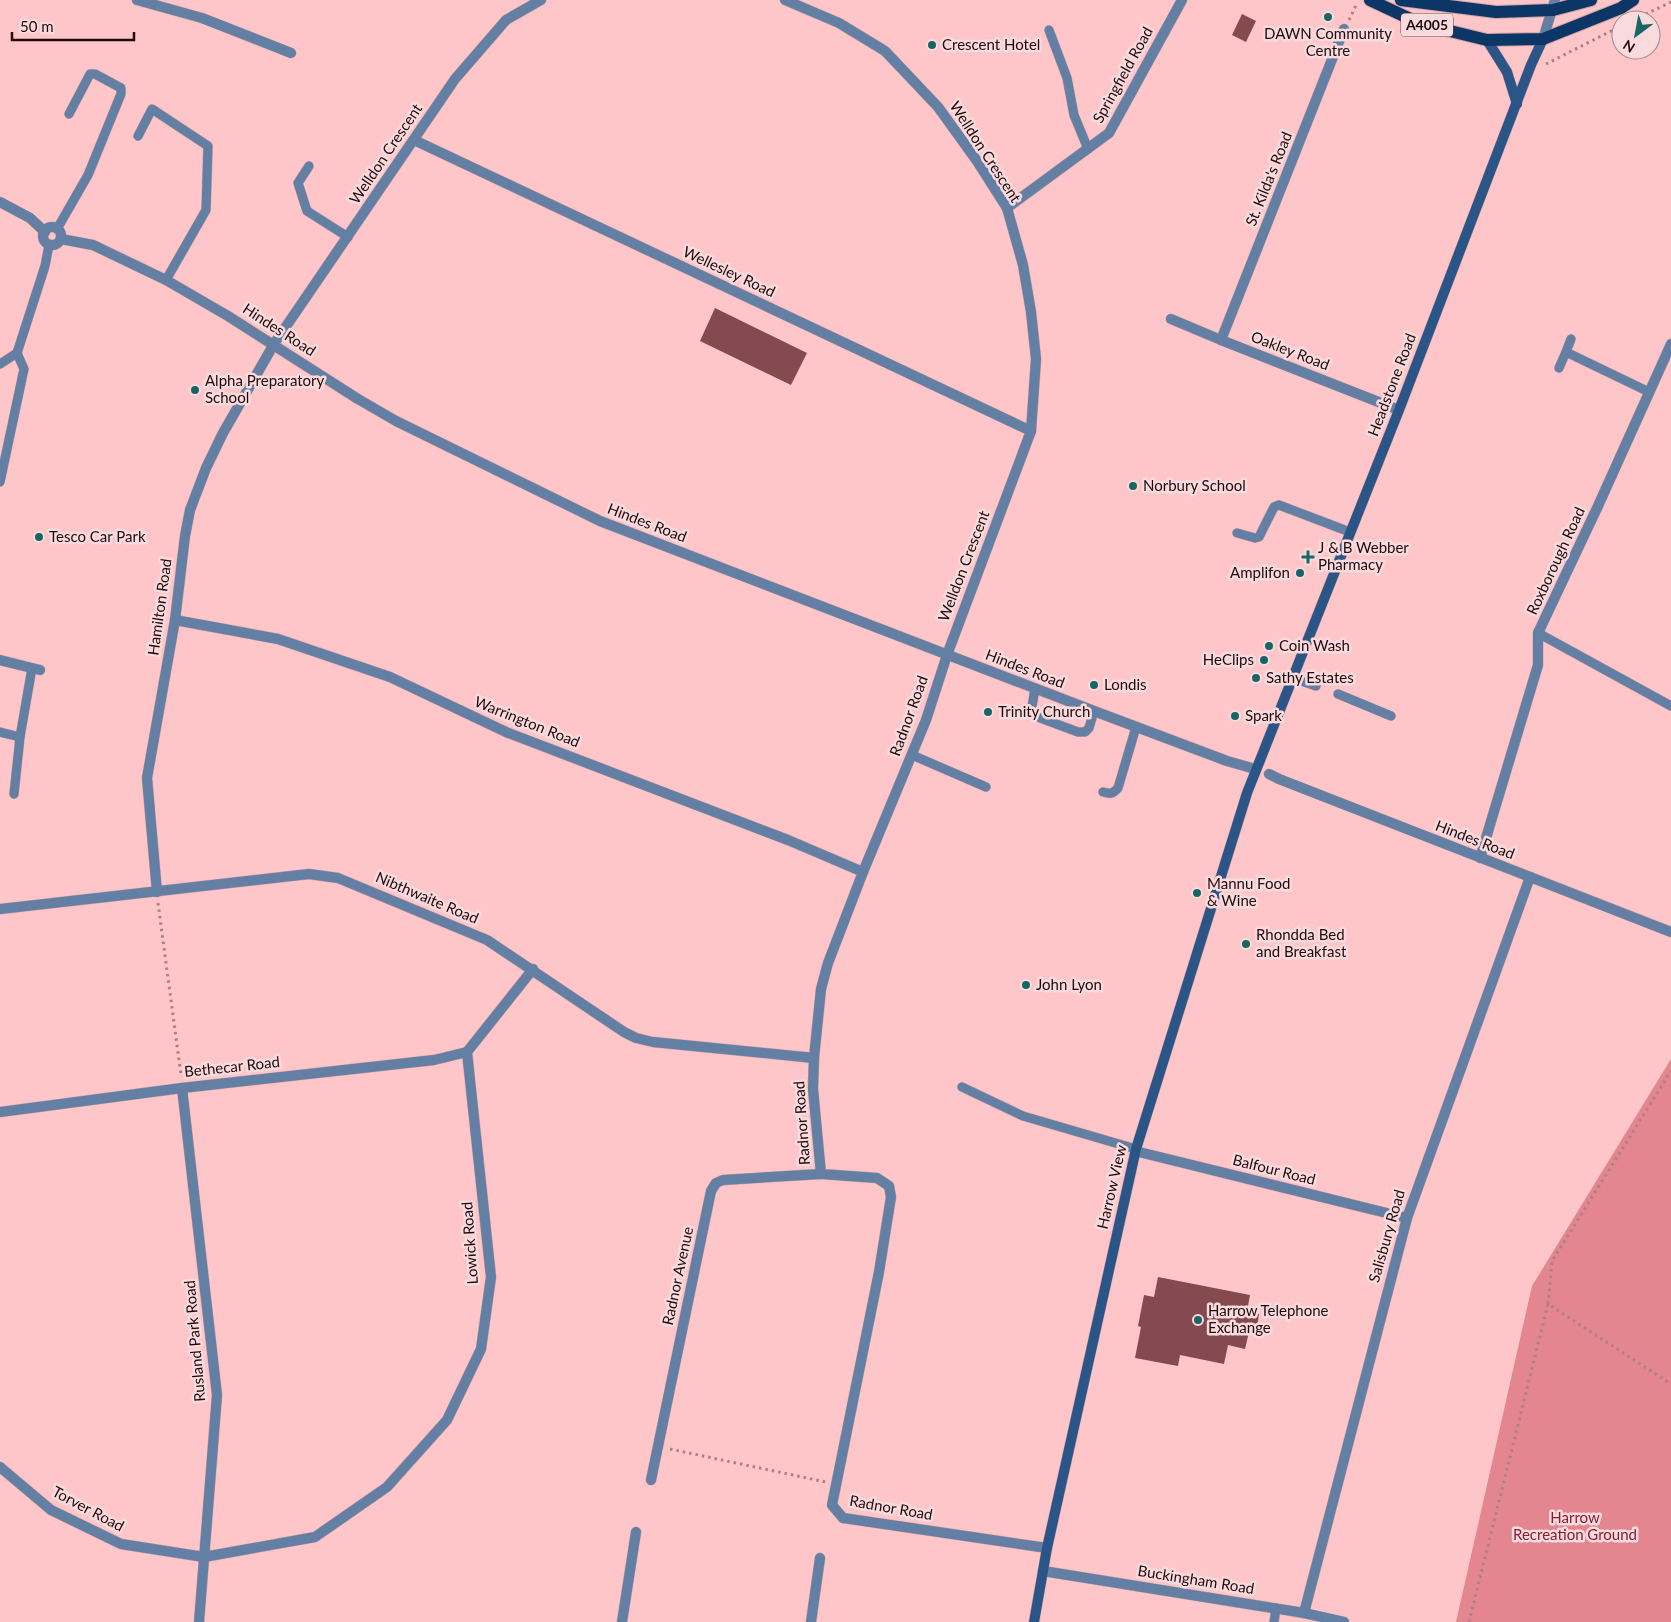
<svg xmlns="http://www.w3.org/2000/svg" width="1671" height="1622" font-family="Lato,sans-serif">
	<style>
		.green { fill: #e3868f }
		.building { fill: #854a50 }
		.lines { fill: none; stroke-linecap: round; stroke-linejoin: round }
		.lane-casing { stroke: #d6a4a7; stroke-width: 10 }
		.street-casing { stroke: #d6a4a7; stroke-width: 11 }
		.secondary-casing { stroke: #d6a4a7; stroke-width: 11 }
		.primary-casing { stroke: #d6a4a7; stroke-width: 14 }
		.path { stroke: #ad8184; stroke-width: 3; stroke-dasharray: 2.5 4; stroke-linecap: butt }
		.lane { stroke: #637fa3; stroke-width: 9 }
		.street { stroke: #637fa3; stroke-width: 10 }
		.secondary { stroke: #2b5587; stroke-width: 10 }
		.primary { stroke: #0b3666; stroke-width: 12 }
		.poi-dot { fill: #176665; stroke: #f9dbdd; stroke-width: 2 }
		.labels { text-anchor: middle; stroke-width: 5; stroke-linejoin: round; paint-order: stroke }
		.shield { fill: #f9dbdd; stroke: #61484b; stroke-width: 1 }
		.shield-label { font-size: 14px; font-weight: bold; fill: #20090c }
		.poi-label { font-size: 15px; fill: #20090c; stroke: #f9dbdd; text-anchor: start }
		.street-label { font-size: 15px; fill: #20090c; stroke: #f9dbdd }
		.park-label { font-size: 15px; fill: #841e33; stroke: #f9dbdd }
	</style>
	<rect width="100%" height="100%" fill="#fec6c9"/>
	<!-- green -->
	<polygon class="green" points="1671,1059 1671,1622 1456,1622 1532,1286"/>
	<!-- building -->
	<g class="building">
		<polygon points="1242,14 1256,21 1246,42 1232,35"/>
		<polygon points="715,308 807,353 791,385 700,341"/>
		<polygon points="1158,1277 1250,1295 1247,1312 1259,1314 1256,1333 1249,1332 1245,1349 1228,1345 1224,1364 1180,1355 1178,1366 1135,1358 1141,1327 1138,1326 1144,1295 1154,1297"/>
	</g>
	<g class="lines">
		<defs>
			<g id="lane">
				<polyline points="1049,30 1067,78 1074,115 1088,149"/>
				<polyline points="138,136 152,109 208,146 206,210 166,280"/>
				<polyline points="309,166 298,183 307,211 348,237"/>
				<polyline points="57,229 88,175 121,94 121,88 95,74 90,74 69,114"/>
				<polyline points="1566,352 1571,339"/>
				<polyline points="0,364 17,353 45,266 49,245"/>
				<polyline points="1559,368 1566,352 1649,392"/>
				<polyline points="0,482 24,369 17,353"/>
				<polyline points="1237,533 1255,538 1259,537 1274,507 1279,505 1350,532"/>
				<polyline points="1538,633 1671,706"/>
				<polyline points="1293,678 1316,686"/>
				<polyline points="1035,688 1031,713 1035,716 1078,732 1085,732 1089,728 1094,711"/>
				<polyline points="1338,694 1391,716"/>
				<polyline points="0,732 20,737"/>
				<polyline points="912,755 986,787"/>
				<path d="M1103 792C1110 794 1113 794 1118 788L1136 727"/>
				<polyline points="14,794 20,737 32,668"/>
				<polyline points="962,1087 1023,1116 1136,1149"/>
				<polyline points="1274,1622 1276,1608"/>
			</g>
			<g id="street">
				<polyline points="137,0 202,18 291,53"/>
				<polyline points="785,0 839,23 885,51 938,107 977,161 1007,208 1023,265 1031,312 1036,359 1031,431 947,655 926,720 863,872 828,963 821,989 814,1058 813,1089 821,1174 877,1178 889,1186 891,1197 879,1272 832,1505 843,1518 1047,1548"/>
				<polyline points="1543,39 1555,0"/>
				<polyline points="414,140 1031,431"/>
				<polyline points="0,202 30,218 45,232"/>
				<polyline points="1007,208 1109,133 1182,0"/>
				<circle cx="52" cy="236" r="9"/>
				<polyline points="61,239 93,245 166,280 228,316 358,399 396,421 600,521 1094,711 1227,761 1255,769"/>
				<polyline points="1171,319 1221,340 1399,410"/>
				<polyline points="1221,340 1344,29"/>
				<polyline points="175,620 278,639 390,677 506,732 788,840 863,872"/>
				<polyline points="0,660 40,670"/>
				<polyline points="1269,774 1279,779 1671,932"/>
				<polyline points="1480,858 1538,665 1538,633 1598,506 1671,344"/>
				<polyline points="157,892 147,778 175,620 185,536 190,510 206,468 223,433 274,344 455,79 506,20 541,0"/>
				<polyline points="0,909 309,874 338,878 487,940 624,1032 636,1038 653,1042 814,1058"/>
				<polyline points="182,1088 217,1395 199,1622"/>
				<polyline points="0,1112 182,1088 434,1060 467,1052"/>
				<polyline points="1135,1151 1407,1218"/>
				<polyline points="0,1467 51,1510 121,1544 204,1557 315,1537 387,1487 447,1420 481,1349 491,1277 467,1052 533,969"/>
				<polyline points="651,1480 711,1191 716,1183 723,1180 821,1174"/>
				<polyline points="1043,1571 1304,1613 1344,1622"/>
				<polyline points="1304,1613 1407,1218 1530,877"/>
				<polyline points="622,1622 636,1532"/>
				<polyline points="811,1622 820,1558"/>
			</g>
			<g id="secondary">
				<polyline points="1487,40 1507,72 1517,104"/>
				<polyline points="1034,1622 1047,1548 1136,1149 1247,793 1399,410 1531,65 1543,39"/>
			</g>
			<g id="primary">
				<polyline points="1370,0 1421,24 1487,40 1543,39 1621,8 1633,0"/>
				<polyline points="1401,0 1496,12 1553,10 1591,0"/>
			</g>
		</defs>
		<!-- lane casing -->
		<use href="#lane" class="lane-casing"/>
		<!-- street casing -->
		<use href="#street" class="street-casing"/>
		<!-- secondary casing -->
		<use href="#secondary" class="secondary-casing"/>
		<!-- primary casing -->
		<use href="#primary" class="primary-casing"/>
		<!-- path -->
		<g class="path">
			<polyline points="1349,20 1357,3"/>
			<polyline points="1634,20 1671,2"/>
			<polyline points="1546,64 1621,26"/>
			<polyline points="158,903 181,1075"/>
			<polyline points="1548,1304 1552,1261 1671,1071"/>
			<polyline points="670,1449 826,1482"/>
			<polyline points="1469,1622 1548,1304 1671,1384"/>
		</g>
		<!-- lane -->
		<use href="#lane" class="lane"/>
		<!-- street -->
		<use href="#street" class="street"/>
		<!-- secondary -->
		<use href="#secondary" class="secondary"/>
		<!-- primary -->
		<use href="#primary" class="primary"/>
	</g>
	<!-- markers -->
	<g class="poi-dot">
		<circle cx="1328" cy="17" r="5"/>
		<circle cx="932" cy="45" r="5"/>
		<circle cx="195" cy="390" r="5"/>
		<circle cx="1133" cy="486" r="5"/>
		<circle cx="39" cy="537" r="5"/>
		<path d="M1305.5 549.5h5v5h5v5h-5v5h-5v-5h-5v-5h5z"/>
		<circle cx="1300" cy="573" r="5"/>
		<circle cx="1269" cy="646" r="5"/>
		<circle cx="1264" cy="660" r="5"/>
		<circle cx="1256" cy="678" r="5"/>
		<circle cx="1094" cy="685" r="5"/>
		<circle cx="988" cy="712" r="5"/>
		<circle cx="1235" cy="716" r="5"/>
		<circle cx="1197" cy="893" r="5"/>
		<circle cx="1246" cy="944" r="5"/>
		<circle cx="1026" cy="985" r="5"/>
		<circle cx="1198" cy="1320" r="5"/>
	</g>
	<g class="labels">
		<!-- shield labels -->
		<rect class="shield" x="1401" y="13.5" width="52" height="23" rx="4"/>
		<g class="shield-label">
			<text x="1427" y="30">A4005</text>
		</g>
		<!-- poi labels -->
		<g class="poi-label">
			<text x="1328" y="39" text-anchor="middle">DAWN Community<tspan x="1328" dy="17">Centre</tspan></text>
			<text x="942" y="50">Crescent Hotel</text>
			<text x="205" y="386">Alpha Preparatory<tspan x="205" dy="17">School</tspan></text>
			<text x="1143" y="491">Norbury School</text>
			<text x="49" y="542">Tesco Car Park</text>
			<text x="1318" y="553">J &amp; B Webber<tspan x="1318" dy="17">Pharmacy</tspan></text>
			<text x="1290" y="578" text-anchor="end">Amplifon</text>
			<text x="1279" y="651">Coin Wash</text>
			<text x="1254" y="665" text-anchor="end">HeClips</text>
			<text x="1266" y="683">Sathy Estates</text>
			<text x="1104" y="690">Londis</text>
			<text x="998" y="717">Trinity Church</text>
			<text x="1245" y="721">Spark</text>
			<text x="1207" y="889">Mannu Food<tspan x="1207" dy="17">&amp; Wine</tspan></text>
			<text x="1256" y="940">Rhondda Bed<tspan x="1256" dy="17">and Breakfast</tspan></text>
			<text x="1036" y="990">John Lyon</text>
			<text x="1208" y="1316">Harrow Telephone<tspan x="1208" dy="17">Exchange</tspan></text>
		</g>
		<!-- street labels -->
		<g class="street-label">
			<text transform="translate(1123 75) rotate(-61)" y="5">Springfield Road</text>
			<text transform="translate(985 152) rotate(57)" y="5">Welldon Crescent</text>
			<text transform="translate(386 154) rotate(-56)" y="5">Welldon Crescent</text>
			<text transform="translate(1269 179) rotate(-68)" y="5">St. Kilda's Road</text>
			<text transform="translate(729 272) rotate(25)" y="5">Wellesley Road</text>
			<text transform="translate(279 330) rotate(33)" y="5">Hindes Road</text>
			<text transform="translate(1290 351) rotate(21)" y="5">Oakley Road</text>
			<text transform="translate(1392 385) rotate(-69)" y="5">Headstone Road</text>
			<text transform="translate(647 523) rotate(21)" y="5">Hindes Road</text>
			<text transform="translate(1556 561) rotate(-65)" y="5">Roxborough Road</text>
			<text transform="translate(964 566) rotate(-69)" y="5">Welldon Crescent</text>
			<text transform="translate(160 607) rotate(-82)" y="5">Hamilton Road</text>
			<text transform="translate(1025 669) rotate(21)" y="5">Hindes Road</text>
			<text transform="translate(909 716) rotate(-70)" y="5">Radnor Road</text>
			<text transform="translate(527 722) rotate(22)" y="5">Warrington Road</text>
			<text transform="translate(1475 840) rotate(21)" y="5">Hindes Road</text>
			<text transform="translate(427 898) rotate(23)" y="5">Nibthwaite Road</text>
			<text transform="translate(232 1067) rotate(-6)" y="5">Bethecar Road</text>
			<text transform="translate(802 1123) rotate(-94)" y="5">Radnor Road</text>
			<text transform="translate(1274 1170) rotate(14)" y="5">Balfour Road</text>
			<text transform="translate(1112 1187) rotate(-77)" y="5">Harrow View</text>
			<text transform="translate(1387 1236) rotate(-74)" y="5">Salisbury Road</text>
			<text transform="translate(470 1243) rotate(-94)" y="5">Lowick Road</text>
			<text transform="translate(678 1276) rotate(-78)" y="5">Radnor Avenue</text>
			<text transform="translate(195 1341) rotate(-95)" y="5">Rusland Park Road</text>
			<text transform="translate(891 1508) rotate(10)" y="5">Radnor Road</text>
			<text transform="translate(88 1509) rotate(28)" y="5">Torver Road</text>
			<text transform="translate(1196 1580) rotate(9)" y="5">Buckingham Road</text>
		</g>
		<!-- park labels -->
		<g class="park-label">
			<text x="1575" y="1523">Harrow<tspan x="1575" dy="17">Recreation Ground</tspan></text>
		</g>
	</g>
	<!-- north arrow -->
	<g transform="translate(1636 35) rotate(212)"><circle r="24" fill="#f9dbdd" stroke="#a28789"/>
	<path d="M0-4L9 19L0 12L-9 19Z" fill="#176665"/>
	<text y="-8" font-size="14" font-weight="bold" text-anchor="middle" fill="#20090c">N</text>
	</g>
	<!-- scale -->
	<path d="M12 32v8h122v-8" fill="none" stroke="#20090c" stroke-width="2.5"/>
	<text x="20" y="32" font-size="15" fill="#20090c" stroke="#f9dbdd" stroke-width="4" paint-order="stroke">50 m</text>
</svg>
